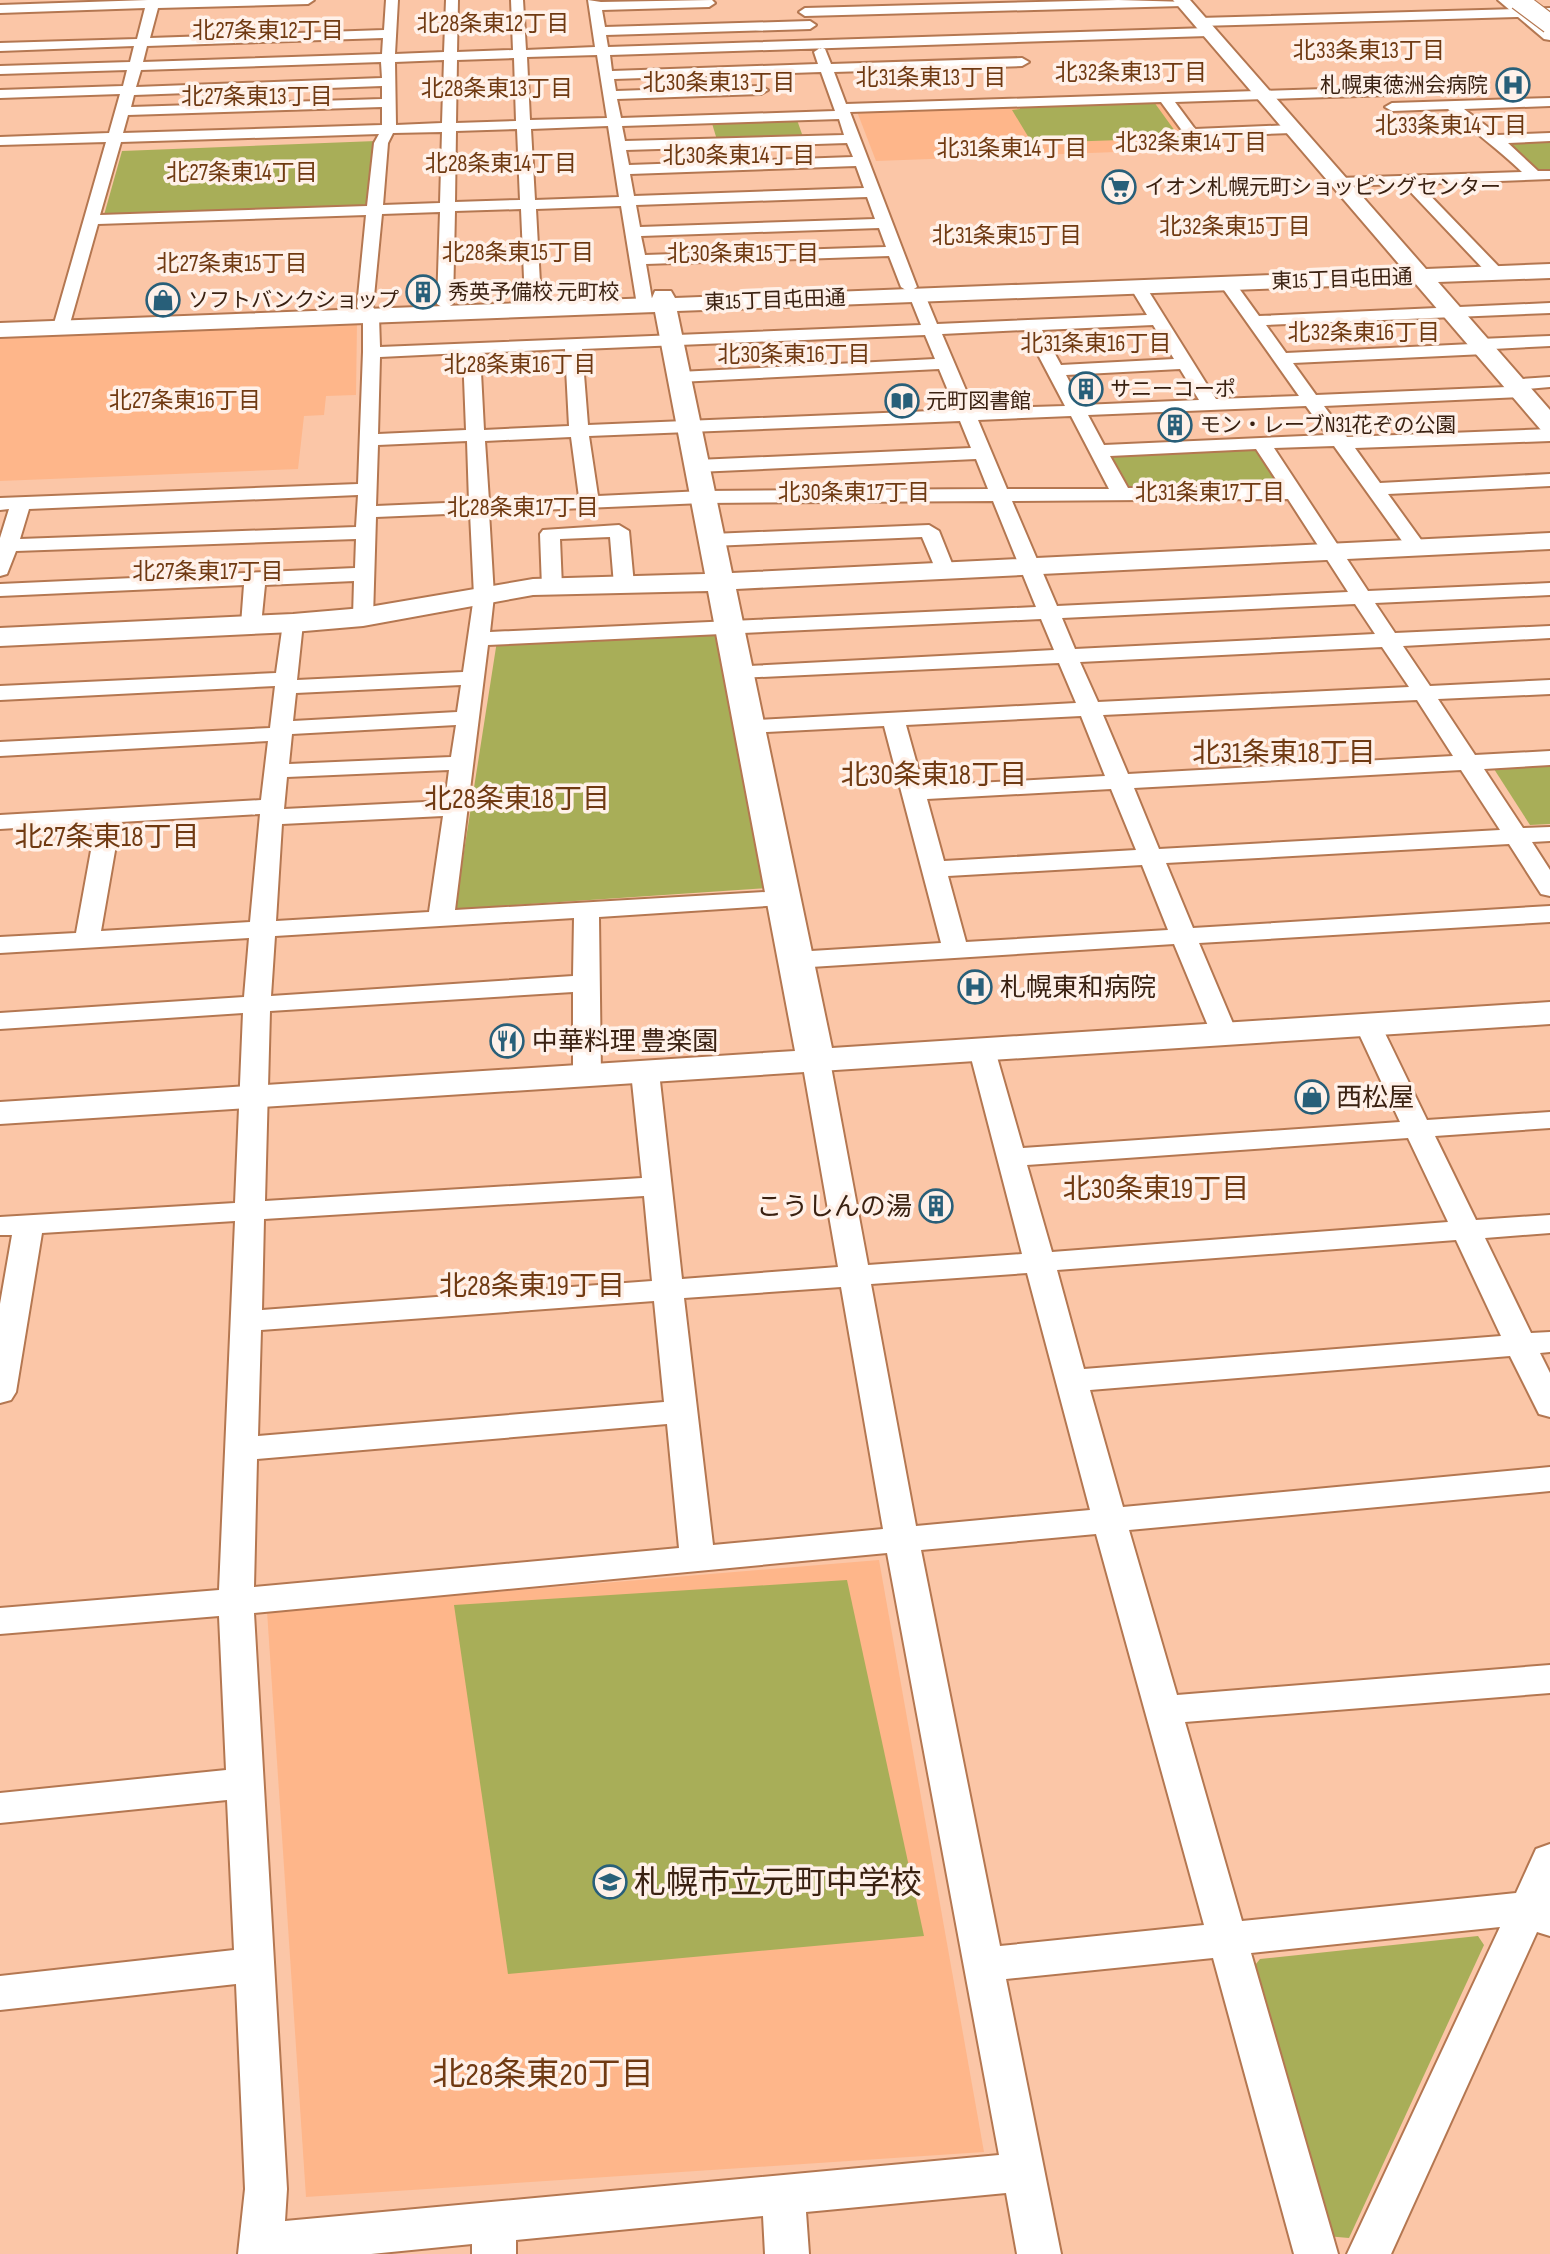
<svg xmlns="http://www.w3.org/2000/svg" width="1550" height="2254" font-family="'Sofia Sans Condensed','Noto Sans JP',sans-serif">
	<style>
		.built { fill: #feb68a }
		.green { fill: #a8ae58 }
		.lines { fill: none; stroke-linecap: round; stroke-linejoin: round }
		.street-casing { stroke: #b47751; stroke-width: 4 }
		.secondary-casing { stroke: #b47751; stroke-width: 4 }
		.highway-casing { stroke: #b47751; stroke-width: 4 }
		.street { fill: #fff; fill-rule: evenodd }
		.secondary { fill: #fff; fill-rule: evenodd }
		.highway { fill: #fff; fill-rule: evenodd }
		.highway-bridge-casing { stroke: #b47751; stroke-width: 21; stroke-linecap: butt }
		.highway-bridge { stroke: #fff; stroke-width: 19 }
		.labels { text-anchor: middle; stroke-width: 7; stroke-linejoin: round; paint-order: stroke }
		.far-poi-label { font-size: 21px; fill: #3a2111; stroke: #fff1e9; text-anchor: start }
		.far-street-label { font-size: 21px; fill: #3a2111; stroke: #fff1e9 }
		.far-neighbourhood-label { font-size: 23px; fill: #703a12; stroke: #fff1e9 }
		.poi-label { font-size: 26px; fill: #3a2111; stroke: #fff1e9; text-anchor: start }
		.neighbourhood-label { font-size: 28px; fill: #703a12; stroke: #fff1e9 }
		.near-poi-label { font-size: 32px; fill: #3a2111; stroke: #fff1e9; text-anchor: start }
		.near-neighbourhood-label { font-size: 33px; fill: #703a12; stroke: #fff1e9 }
	</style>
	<rect width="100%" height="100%" fill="#fbc6a7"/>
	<!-- built -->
	<g class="built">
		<polygon points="1159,100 1197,149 876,161 856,109"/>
		<polygon points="357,322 356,395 326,396 324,415 304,416 298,469 0,481 0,334"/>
		<polygon points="879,1560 984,2152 306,2197 267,1611"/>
	</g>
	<!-- green -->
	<g class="green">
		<polygon points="1154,102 1180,138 1032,143 1012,110 1020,109 1020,107"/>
		<polygon points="796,117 803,137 717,140 711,120"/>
		<polygon points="1550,139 1550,172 1534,173 1501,141"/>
		<polygon points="376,141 369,206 104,215 122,151"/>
		<polygon points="1257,449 1282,489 1125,491 1105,454"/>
		<polygon points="723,634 768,888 455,909 497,641"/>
		<polygon points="1550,766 1550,824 1530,825 1494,769"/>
		<polygon points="847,1580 924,1936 508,1974 454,1605"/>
		<polygon points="1478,1936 1484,1945 1349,2238 1326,2236 1251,1970 1260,1959"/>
	</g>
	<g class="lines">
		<defs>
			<g id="street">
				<path d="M148 0H314L308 4 158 8 150 38 384 30 386 0H398L395 54 444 52 446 0H458L457 52 513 50 511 0H523L526 50 595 47 588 0 601 2 712 0 715 3 709 7 602 10 605 27 810 21 816 25 810 29 606 35 608 47 1208 28 1214 32 1208 36 610 55 612 71 818 64 814 52 820 48 825 49 831 64 1022 58 1029 62 1022 66 834 72 846 104 1419 86 1426 90 1419 94 1175 102 1195 129 1292 125 1299 129 1292 133 1191 137 1186 136 1161 102 850 112 917 287 909 292 901 287 889 256 646 264 653 305 645 310 637 305 621 206 536 209 541 301 533 306 525 301 521 209 455 211 453 304 445 309 437 304 440 212 382 214 373 307 379 316 380 347 921 325 909 295 917 290 925 295 937 324 1147 315 1130 287 1138 282 1146 287 1216 399 1299 396 1219 283 1221 280H1233L1259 316 1550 303V313L1266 325 1286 353 1472 344 1474 340 1480 339 1550 336V346L1493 349 1491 353 1485 354 1293 363 1316 395 1507 387 1505 384 1508 380 1550 377V387L1527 389 1530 392 1527 396 1521 397 1324 406 1347 437 1550 429V441L1355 448 1380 483 1550 474V486L1388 494 1427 548 1424 552H1410L1334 446 1274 448 1368 591 1550 583V595L1375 603 1395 633 1550 626V638L1403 646 1430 686 1550 680V694L1438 699 1475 755 1550 751V765L1484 769 1523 828 1550 827V841L1532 842 1550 870V896L1541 894 1509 844 1166 863 1193 928 1550 906V922L1199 943 1237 1033 1233 1039 1224 1041 1215 1039 1211 1033 1174 944 795 968 786 965 782 960 786 955 795 952 941 943 884 726 749 733 741 731 738 726 741 721 1076 703 1059 663 738 678 730 677 727 672 730 667 1054 650 1041 619 488 645 455 910 783 891 792 893 795 898 792 903 783 905 599 917 601 1077 597 1083 587 1085 577 1083 573 1077V992L270 1011 265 1201 642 1178 631 1072 635 1066 645 1064 655 1066 659 1072 682 1279 838 1267 802 1061 806 1055 816 1053 826 1055 830 1061 868 1265 1022 1254 969 1050 972 1044 982 1042 992 1044 995 1050 1023 1148 1400 1122 1354 1023 1358 1017 1367 1015 1376 1017 1380 1023 1427 1120 1550 1112V1128L1435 1136 1476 1220 1550 1215V1233L1485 1238 1531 1333 1550 1332V1352L1540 1353 1550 1373V1417L1539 1414 1510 1356 1090 1390 1123 1507 1550 1467V1491L1129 1530 1177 1695 1550 1665V1693L1185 1722 1242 1921 1516 1893 1536 1849 1550 1844V1936L1537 1932 1391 2254H1347L1500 1927 1251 1953 1338 2254H1294L1213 1958 1006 1979 1061 2254H1017L1006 2193 806 2212 809 2254H765L763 2216 516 2240V2254H472V2244L371 2254H238L245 2189 236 1984 0 2010V1976L234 1950 227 1800 0 1823V1793L226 1770 219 1616 0 1634V1608L219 1590 235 1221 42 1233 16 1392 11 1400 0 1403V1304L12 1235H0V1217L235 1203 243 1013 0 1029V1013L244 997 249 938 0 953V937L76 933 96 823 0 829V815L261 800 268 741 0 756V742L270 728 275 686 0 700V686L276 673 283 623 286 619H300L303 623 297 680 463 672 474 596 470 513 376 517 373 617 370 621H356L353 617 354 581 265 585 261 625 258 629H244L241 625 244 585 0 596V584L355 568 356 539 16 551 7 574 0 576V538L9 509 0 510V498L358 484 363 352V316L357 307 366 215 98 224 69 327 61 332 53 327 106 142 0 145V137L109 133 120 94 0 98V90L123 86 127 70 0 74V66L130 62 134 46 0 51V43L137 39 145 8 0 13V5ZM383 38 382 54 143 62 147 46ZM597 55 607 118 530 120 527 57ZM514 58 516 121 456 123 457 60ZM444 60 442 123 396 125 395 62ZM381 62 382 78 136 87 141 70ZM821 72 835 111 621 118 617 99 761 94 768 90 761 86 616 91 614 79ZM382 86V99L131 107 134 95ZM382 107V125L123 133 128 115ZM839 119 844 135 625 141 622 126ZM608 126 619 197 535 200 531 129ZM517 129 520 200 455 202 456 131ZM442 132 440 203 383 205 388 143 393 133ZM379 134 374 143 367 206 100 215 121 142ZM847 143 853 157 629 165 626 150ZM856 166 864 188 634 196 630 174ZM867 197 875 219 640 227 636 205ZM879 228 886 247 645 255 641 236ZM1153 325 1174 359 1061 365 1042 330ZM1025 330 1065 406 974 409 942 334ZM925 335 935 359 679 372 670 377 679 382 939 369 956 410 588 425 582 349ZM565 349 569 426 484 430 480 353ZM463 353 466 430 378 434 380 357ZM1180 369 1199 400 1082 405 1066 375ZM1306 406 1327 435 1104 445 1088 415ZM1071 416 1109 489H1007L978 420ZM960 421 971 448 697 460 688 466 697 472 976 459 988 489 703 491 598 496 589 436ZM571 437 579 497 489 501 485 441ZM467 441 469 502 376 506 378 445ZM1256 449 1281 487 1128 488 1110 456ZM358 495 356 527 20 539 29 509ZM1288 499 1348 592 1057 606 1012 501ZM993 501 1036 607 490 632 494 596 489 512 703 503ZM1355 604 1375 634 1075 649 1062 618ZM1382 647 1409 687 1098 702 1080 662ZM461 685 457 712 293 721 296 693ZM1417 700 1453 756 1128 774 1103 715ZM1081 716 1105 776 923 786 906 725ZM456 725 451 757 289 764 292 734ZM449 770 445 801 284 809 287 777ZM1461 770 1500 830 1159 849 1134 788ZM1111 789 1136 850 944 861 927 799ZM260 814 250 922 101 931 120 822ZM443 816 429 912 276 921 282 824ZM1142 865 1168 930 966 942 948 876ZM574 918 573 976 271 996 275 936ZM1408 1138 1448 1222 1052 1252 1027 1165ZM644 1196 652 1281 262 1310 264 1219ZM1456 1240 1501 1336 1084 1369 1057 1270ZM1027 1273 1090 1510 916 1526 871 1284ZM841 1287 883 1529 713 1545 684 1298ZM654 1301 664 1402 258 1436 261 1330ZM667 1424 679 1548 254 1587 257 1459ZM1096 1534 1204 1925 1000 1946 921 1550ZM887 1553 999 2155 285 2221 287 2189 254 1613Z"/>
				<polygon points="1118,0 1188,2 1182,6 805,16 799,12 805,8"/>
				<polygon points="1550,8 1550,16 1199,26 1193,22 1199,18"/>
				<path d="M1550 98V106L1464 109 1498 135 1550 133V141L1508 143 1538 171H1550V179L1419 184 1502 270 1504 273 1502 276H1490L1403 184 1339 186 1332 182 1339 178 1522 172C1498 149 1473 131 1448 109L1392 111 1385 107 1392 103Z"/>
				<polygon points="619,525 629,531 634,585 631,589 617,589 614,585 610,537 560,539 562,587 559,591 545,591 542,587 540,534 543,530"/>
				<polygon points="929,525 939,531 955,571 952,575 938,575 922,537 712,546 705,544 702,540 705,536 712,534"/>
			</g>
			<polygon id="secondary" points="1173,0 1190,0 1426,269 1550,264 1550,278 1438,282 1550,410 1550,433 1541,430 1415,283 677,311 732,573 1550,533 1550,549 736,589 832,1048 1550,1002 1550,1024 0,1124 0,1102 795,1051 708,591 533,595 363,626 293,632 0,646 0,628 293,614 363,608 533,579 705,574 655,312 0,337 0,323 652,298 655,291 671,291 675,298 1404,270"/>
			<polygon id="highway" points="1498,0 1517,0 1550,26 1550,40 1544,39"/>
		</defs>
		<!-- street casing -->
		<use href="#street" class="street-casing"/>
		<!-- secondary casing -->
		<use href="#secondary" class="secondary-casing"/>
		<!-- highway casing -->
		<use href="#highway" class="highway-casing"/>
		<!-- street -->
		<use href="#street" class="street"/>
		<!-- secondary -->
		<use href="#secondary" class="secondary"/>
		<!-- highway -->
		<use href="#highway" class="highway"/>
		<defs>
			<polyline id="highway-bridge" points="1518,0 1550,24"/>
		</defs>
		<!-- highway-bridge casing -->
		<use href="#highway-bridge" class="highway-bridge-casing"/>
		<!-- highway-bridge -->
		<use href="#highway-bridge" class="highway-bridge"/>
	</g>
	<!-- icons -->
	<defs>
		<symbol id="hospital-ring" viewBox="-11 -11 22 22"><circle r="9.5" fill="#fff1e9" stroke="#285f79" stroke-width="1.5"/><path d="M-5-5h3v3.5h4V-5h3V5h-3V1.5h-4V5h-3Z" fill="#285f79"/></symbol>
		<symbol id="supermarket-ring" viewBox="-11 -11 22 22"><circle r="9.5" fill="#fff1e9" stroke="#285f79" stroke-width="1.5"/><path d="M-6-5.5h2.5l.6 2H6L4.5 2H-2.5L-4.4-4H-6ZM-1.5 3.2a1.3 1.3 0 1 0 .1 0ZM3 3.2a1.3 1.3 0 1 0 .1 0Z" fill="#285f79"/></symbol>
		<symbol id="building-ring" viewBox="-11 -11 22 22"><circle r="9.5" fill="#fff1e9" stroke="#285f79" stroke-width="1.5"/><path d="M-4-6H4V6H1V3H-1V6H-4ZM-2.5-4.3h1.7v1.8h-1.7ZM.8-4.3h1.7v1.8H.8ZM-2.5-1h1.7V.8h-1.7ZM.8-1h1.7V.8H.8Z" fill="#285f79"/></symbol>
		<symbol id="shop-ring" viewBox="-11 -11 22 22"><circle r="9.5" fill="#fff1e9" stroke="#285f79" stroke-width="1.5"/><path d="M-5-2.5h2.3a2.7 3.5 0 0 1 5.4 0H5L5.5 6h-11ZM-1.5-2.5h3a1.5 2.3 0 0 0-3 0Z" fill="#285f79"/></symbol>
		<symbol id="library-ring" viewBox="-11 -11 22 22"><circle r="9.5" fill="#fff1e9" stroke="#285f79" stroke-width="1.5"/><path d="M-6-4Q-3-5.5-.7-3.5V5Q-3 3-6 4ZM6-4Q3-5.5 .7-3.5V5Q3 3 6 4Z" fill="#285f79"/></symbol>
		<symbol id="restaurant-ring" viewBox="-11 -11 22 22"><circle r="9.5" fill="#fff1e9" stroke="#285f79" stroke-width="1.5"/><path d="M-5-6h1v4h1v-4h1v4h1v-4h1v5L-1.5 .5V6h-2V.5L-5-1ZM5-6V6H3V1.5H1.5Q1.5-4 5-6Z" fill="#285f79"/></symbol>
		<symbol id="school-ring" viewBox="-11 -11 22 22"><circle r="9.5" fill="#fff1e9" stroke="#285f79" stroke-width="1.5"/><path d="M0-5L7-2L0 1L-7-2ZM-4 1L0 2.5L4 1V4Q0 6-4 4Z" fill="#285f79"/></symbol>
	</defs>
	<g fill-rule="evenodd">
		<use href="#hospital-ring" x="1494" y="66" width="38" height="38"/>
		<use href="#supermarket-ring" x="1100" y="168" width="38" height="38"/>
		<use href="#building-ring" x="404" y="273" width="38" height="38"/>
		<use href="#shop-ring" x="144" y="281" width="38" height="38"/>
		<use href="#building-ring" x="1067" y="370" width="38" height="38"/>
		<use href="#library-ring" x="883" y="382" width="38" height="38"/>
		<use href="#building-ring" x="1156" y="406" width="38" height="38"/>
		<use href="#hospital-ring" x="956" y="968" width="38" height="38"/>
		<use href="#restaurant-ring" x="488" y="1022" width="38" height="38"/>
		<use href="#shop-ring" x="1293" y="1078" width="38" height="38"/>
		<use href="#building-ring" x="917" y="1187" width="38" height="38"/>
		<use href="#school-ring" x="591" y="1863" width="38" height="38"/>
	</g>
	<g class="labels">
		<!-- far-poi labels -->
		<g class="far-poi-label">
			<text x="1488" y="92" text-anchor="end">札幌東徳洲会病院</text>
			<text x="1144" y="194">イオン札幌元町ショッピングセンター</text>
			<text x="448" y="299">秀英予備校 元町校</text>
			<text x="188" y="307">ソフトバンクショップ</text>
			<text x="1110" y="396">サニーコーポ</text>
			<text x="926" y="408">元町図書館</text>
			<text x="1200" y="432">モン・レーブN31花ぞの公園</text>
		</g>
		<!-- far-street labels -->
		<g class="far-street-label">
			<text transform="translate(1342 279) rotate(-2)" y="7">東15丁目屯田通</text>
			<text transform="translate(775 300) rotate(-2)" y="7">東15丁目屯田通</text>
		</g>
		<!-- far-neighbourhood labels -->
		<g class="far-neighbourhood-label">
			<text x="493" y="31">北28条東12丁目</text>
			<text x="268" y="38">北27条東12丁目</text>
			<text x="1369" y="58">北33条東13丁目</text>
			<text x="1131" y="80">北32条東13丁目</text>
			<text x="931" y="85">北31条東13丁目</text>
			<text x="719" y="90">北30条東13丁目</text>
			<text x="497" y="96">北28条東13丁目</text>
			<text x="257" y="104">北27条東13丁目</text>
			<text x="1451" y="133">北33条東14丁目</text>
			<text x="1191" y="150">北32条東14丁目</text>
			<text x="1012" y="156">北31条東14丁目</text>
			<text x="739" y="163">北30条東14丁目</text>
			<text x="501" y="171">北28条東14丁目</text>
			<text x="242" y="180">北27条東14丁目</text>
			<text x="1235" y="234">北32条東15丁目</text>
			<text x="1007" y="243">北31条東15丁目</text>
			<text x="518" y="260">北28条東15丁目</text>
			<text x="743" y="261">北30条東15丁目</text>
			<text x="232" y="271">北27条東15丁目</text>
			<text x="1364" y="340">北32条東16丁目</text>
			<text x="1096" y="351">北31条東16丁目</text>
			<text x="794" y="362">北30条東16丁目</text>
			<text x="520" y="372">北28条東16丁目</text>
			<text x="185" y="408">北27条東16丁目</text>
			<text x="854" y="500">北30条東17丁目</text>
			<text x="1210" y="500">北31条東17丁目</text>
			<text x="523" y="515">北28条東17丁目</text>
			<text x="208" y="579">北27条東17丁目</text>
		</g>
		<!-- poi labels -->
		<g class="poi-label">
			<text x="1000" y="996">札幌東和病院</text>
			<text x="532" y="1050">中華料理 豊楽園</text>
			<text x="1336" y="1106">西松屋</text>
			<text x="912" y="1215" text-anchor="end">こうしんの湯</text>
		</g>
		<!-- neighbourhood labels -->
		<g class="neighbourhood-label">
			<text x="1284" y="762">北31条東18丁目</text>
			<text x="934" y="784">北30条東18丁目</text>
			<text x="517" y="808">北28条東18丁目</text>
			<text x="107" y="846">北27条東18丁目</text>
			<text x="1156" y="1198">北30条東19丁目</text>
			<text x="532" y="1295">北28条東19丁目</text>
		</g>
		<!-- near-poi labels -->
		<g class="near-poi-label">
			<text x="634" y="1893">札幌市立元町中学校</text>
		</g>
		<!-- near-neighbourhood labels -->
		<g class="near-neighbourhood-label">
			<text x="543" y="2085">北28条東20丁目</text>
		</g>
	</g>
</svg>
